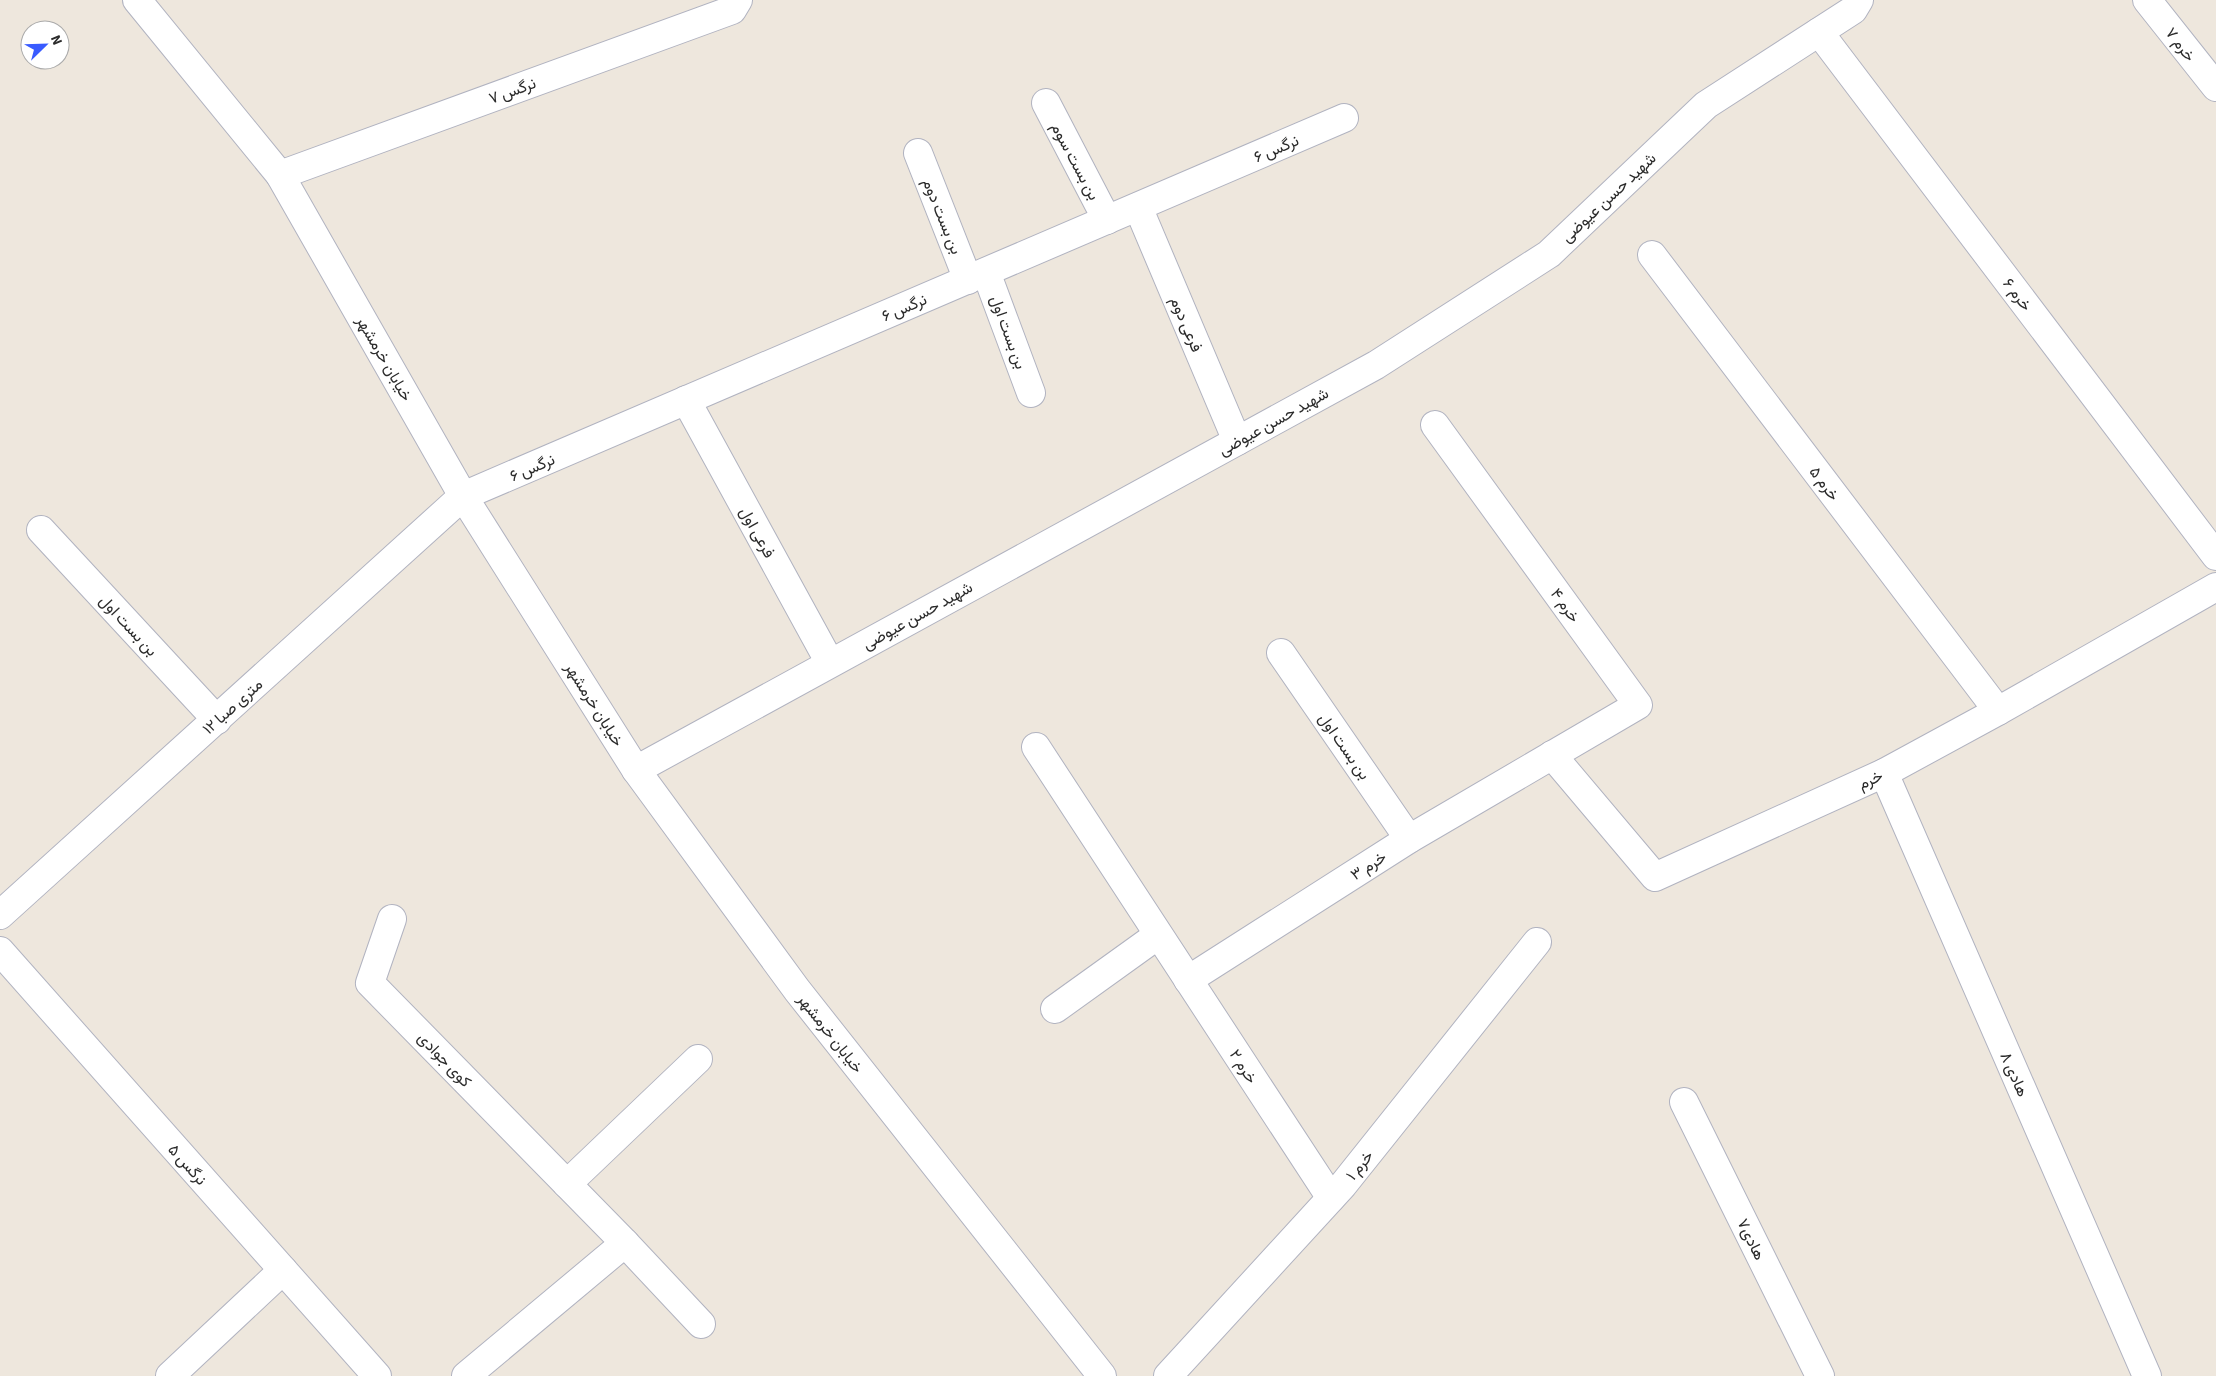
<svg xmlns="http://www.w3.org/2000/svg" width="2216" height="1376" font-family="'Source Sans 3',Vazirmatn,sans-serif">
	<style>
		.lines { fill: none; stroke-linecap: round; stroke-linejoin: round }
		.minor-casing { stroke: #b1b3c0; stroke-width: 30 }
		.tertiary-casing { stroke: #b1b3c0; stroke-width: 30 }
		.minor { stroke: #fff; stroke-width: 28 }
		.tertiary { stroke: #fff; stroke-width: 28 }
		.labels { text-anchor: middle; stroke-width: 4; stroke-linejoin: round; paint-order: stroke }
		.street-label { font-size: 16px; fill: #2b2b2b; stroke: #fff }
	</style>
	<rect width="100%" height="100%" fill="#eee7dd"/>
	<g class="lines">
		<defs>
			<g id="minor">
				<polyline points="2147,0 2216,87"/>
				<polyline points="1819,32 2216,556"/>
				<polyline points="1046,103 1107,220"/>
				<polyline points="918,153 968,280"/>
				<polyline points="280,175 732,10 738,0"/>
				<polyline points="1138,207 1237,441"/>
				<polyline points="1652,255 1998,711"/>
				<polyline points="986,272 1031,393"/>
				<polyline points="686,400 830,663"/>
				<polyline points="41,530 217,720"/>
				<polyline points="1281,653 1409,839"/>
				<polyline points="1036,747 1331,1198"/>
				<polyline points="1552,755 1655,877 1884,773 1998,711 2216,587"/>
				<polyline points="636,770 1376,365 1549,254 1706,105 1853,10 1859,0"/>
				<polyline points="1884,773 2147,1376"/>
				<polyline points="0,915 463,496 1344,118"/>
				<polyline points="392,919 370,983 625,1243 466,1376"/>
				<polyline points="0,951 377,1376"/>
				<polyline points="1188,980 1409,839 1638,705 1435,425"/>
				<polyline points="1055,1009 1158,935"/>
				<polyline points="1684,1102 1820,1376"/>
				<polyline points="567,1184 698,1059"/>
				<polyline points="625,1243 701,1324"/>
				<polyline points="170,1376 283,1270"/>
				<polyline points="1168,1376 1343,1185 1537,942"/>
			</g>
			<polyline id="tertiary" points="137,0 280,175 463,496 636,770 797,990 1102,1376"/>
		</defs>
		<!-- minor casing -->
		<use href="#minor" class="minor-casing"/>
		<!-- tertiary casing -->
		<use href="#tertiary" class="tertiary-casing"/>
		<!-- minor -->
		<use href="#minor" class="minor"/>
		<!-- tertiary -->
		<use href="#tertiary" class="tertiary"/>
	</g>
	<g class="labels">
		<!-- street labels -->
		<g class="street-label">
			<text transform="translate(2181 44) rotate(52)" y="6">خرم ۷</text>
			<text transform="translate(512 90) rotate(-20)" y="6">نرگس ۷</text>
			<text transform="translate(1276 148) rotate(-23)" y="6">نرگس ۶</text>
			<text transform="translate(1076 161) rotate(62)" y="6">بن بست سوم</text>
			<text transform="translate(1608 197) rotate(-43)" y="6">شهید حسن عیوضی</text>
			<text transform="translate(943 216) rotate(68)" y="6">بن بست دوم</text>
			<text transform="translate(2018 294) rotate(53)" y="6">خرم ۶</text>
			<text transform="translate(904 307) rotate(-23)" y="6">نرگس ۶</text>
			<text transform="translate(1187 324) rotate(67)" y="6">فرعی دوم</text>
			<text transform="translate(1009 332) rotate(70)" y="6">بن بست اول</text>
			<text transform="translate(385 358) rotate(60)" y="6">خیابان خرمشهر</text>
			<text transform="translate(1273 421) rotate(-29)" y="6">شهید حسن عیوضی</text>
			<text transform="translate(532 467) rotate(-23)" y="6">نرگس ۶</text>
			<text transform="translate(1825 483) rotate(53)" y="6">خرم ۵</text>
			<text transform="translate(758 532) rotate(61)" y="6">فرعی اول</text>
			<text transform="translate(1566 605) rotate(54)" y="6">خرم ۴</text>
			<text transform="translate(917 615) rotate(-29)" y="6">شهید حسن عیوضی</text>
			<text transform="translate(129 625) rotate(47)" y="6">بن بست اول</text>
			<text transform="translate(595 704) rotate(58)" y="6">خیابان خرمشهر</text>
			<text transform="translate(232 706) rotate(-42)" y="6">۱۲ متری صبا</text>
			<text transform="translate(1345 746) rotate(55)" y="6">بن بست اول</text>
			<text transform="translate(1870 779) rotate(-25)" y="6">خرم</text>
			<text transform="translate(1368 865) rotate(-33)" y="6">خرم ۳</text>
			<text transform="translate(831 1033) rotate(52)" y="6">خیابان خرمشهر</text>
			<text transform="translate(445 1059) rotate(46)" y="6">کوی جوادی</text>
			<text transform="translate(1244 1066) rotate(57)" y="6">خرم ۲</text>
			<text transform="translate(2015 1074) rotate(66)" y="6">هادی ۸</text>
			<text transform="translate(188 1164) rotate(48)" y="6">نرگس ۵</text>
			<text transform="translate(1359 1165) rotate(-51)" y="6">خرم ۱</text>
			<text transform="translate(1752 1239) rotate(64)" y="6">هادی۷</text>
		</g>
	</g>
	<!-- north arrow -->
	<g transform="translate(45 45) rotate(67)"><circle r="24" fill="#ffffff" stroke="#aaaaaa"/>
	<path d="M0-4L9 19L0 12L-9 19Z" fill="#395bff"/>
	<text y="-8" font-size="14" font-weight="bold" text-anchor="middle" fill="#2b2b2b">N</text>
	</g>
</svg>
